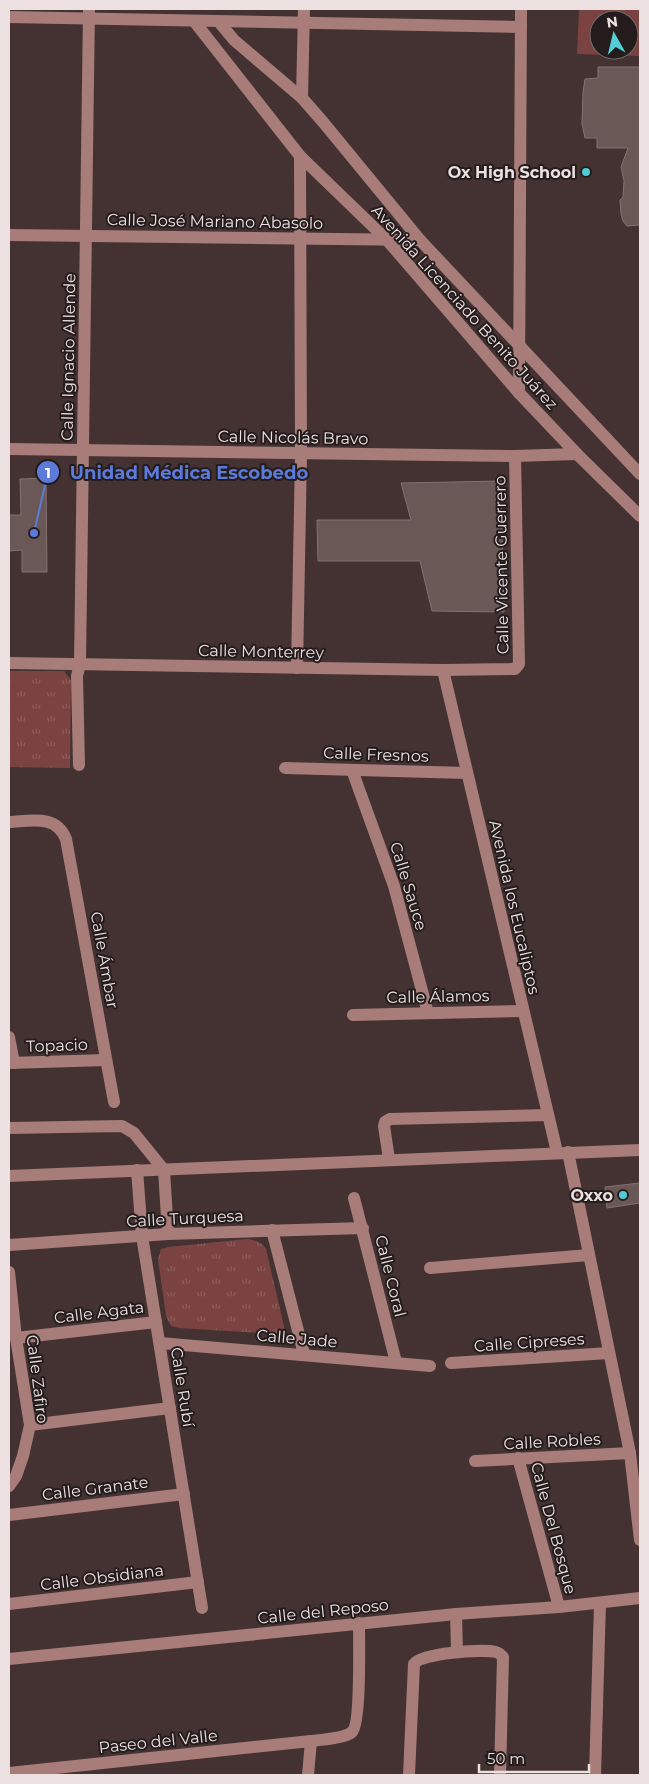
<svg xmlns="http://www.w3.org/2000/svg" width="649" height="1784" font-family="Montserrat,sans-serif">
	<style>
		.grass { fill: url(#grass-tufts) }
		.garden { fill: #7a4342; fill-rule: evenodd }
		.building { fill: #6a5857; stroke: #847170 }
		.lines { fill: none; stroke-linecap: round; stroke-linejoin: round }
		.minor { stroke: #a77c79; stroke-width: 12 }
		.poi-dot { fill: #52ccd5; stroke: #241c1c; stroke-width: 2 }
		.labels { text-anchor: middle; stroke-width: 4; stroke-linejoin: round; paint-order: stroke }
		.poi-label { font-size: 16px; font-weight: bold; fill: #ece1e0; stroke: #241c1c; text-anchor: end }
		.street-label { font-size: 16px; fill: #ece1e0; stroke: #241c1c }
		.leader { fill: none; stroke: #5b7ada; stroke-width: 2 }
		.callout-dot { fill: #5b7ada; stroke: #241c1c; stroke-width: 2 }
		.mark-label { font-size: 15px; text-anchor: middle; font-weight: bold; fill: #fff }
		.callout-label { font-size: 18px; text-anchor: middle; font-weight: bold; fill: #5b7ada; stroke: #241c1c; stroke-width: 4; stroke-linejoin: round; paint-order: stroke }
	</style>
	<defs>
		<pattern id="grass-tufts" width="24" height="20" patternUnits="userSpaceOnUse" patternTransform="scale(1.25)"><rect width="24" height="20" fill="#7a4342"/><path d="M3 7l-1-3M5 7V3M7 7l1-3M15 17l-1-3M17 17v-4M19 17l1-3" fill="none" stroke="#8d5e5d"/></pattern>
	</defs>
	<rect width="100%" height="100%" fill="#433231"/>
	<!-- grass -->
	<g class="grass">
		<polygon points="9,671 64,671 71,680 70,768 9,767"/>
		<path d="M247 1239C255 1240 261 1242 266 1249L284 1326V1331L275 1334 179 1328 171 1326 166 1316 158 1259 161 1249 168 1247Z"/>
	</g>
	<!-- garden -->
	<path class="garden" d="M579 9H640V56L577 54ZM599 20H629V50H599Z"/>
	<!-- building -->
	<g class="building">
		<polygon points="598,67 640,67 640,225 627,226 623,221 621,214 620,200 623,197 624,181 621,167 628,148 597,148 597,138 585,138 582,124 583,92 585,79 598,78"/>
		<polygon points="46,478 47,572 22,572 22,550 9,551 9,515 21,515 20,479"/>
		<polygon points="501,481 504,612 432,611 420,561 318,561 317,520 411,520 401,483"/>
		<polygon points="640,1183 640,1203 607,1208 605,1187"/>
	</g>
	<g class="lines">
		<!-- minor -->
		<g class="minor">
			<polyline points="9,17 521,27"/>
			<polyline points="194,21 300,156 387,240 519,393 577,454 640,516"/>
			<polyline points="219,22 234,40 302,98 323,122 420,240 640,474"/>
			<polyline points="302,98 304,9"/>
			<polyline points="9,235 420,240"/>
			<polyline points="519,393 521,9"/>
			<polyline points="9,449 515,456 577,454"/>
			<polyline points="9,663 443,670 515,669 519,664 515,456"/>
			<polyline points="297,668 301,454 300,156"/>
			<polyline points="443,670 557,1152"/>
			<polyline points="79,765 77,676 80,664 89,9"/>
			<polyline points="285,768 467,773"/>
			<polyline points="352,770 394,886 428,1013"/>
			<path d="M9 822C31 821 56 814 66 839L114 1102"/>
			<polyline points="353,1015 523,1011"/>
			<polyline points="9,1037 14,1063"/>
			<polyline points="9,1063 106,1060"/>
			<polyline points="9,1128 122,1126 134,1133 164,1170"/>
			<polyline points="568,1152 630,1453 640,1540"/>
			<polyline points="389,1159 384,1126 385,1122 390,1119 548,1115"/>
			<polyline points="137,1170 142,1236 202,1608"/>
			<polyline points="164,1170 168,1234"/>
			<polyline points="9,1176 640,1150"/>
			<polyline points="354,1198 396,1362"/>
			<polyline points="272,1230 304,1354"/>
			<polyline points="9,1245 168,1234 363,1228"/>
			<polyline points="430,1268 589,1255"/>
			<polyline points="9,1272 16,1338 30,1425 23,1456 16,1476 9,1486"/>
			<polyline points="16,1338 156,1322"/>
			<polyline points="160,1343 430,1366"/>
			<polyline points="451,1363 609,1353"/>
			<polyline points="30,1425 170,1408"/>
			<polyline points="518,1458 559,1607"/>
			<polyline points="475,1461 630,1453"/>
			<polyline points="9,1515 184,1494"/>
			<polyline points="9,1604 198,1582"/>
			<polyline points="456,1614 457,1652"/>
			<polyline points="9,1659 456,1614 559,1607 640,1598"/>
			<path d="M9 1773 311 1741C320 1740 346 1738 352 1732 361 1724 359 1640 359 1623"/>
			<polyline points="308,1775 311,1741"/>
			<path d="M409 1775 414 1664C421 1653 483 1649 496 1652 500 1653 500 1654 503 1657L500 1775"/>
			<polyline points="595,1775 600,1603"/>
		</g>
	</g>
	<!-- markers -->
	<g class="poi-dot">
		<circle cx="586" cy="172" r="5"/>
		<circle cx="623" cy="1195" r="5"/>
	</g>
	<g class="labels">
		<!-- poi labels -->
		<g class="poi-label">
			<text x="576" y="178">Ox High School</text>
			<text x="613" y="1201">Oxxo</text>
		</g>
		<!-- street labels -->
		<g class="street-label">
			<text transform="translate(215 221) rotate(1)" y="6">Calle José Mariano Abasolo</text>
			<text transform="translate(465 307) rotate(48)" y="6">Avenida Licenciado Benito Juárez</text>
			<text transform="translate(68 357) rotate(-89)" y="6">Calle Ignacio Allende</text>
			<text transform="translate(293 437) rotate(1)" y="6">Calle Nicolás Bravo</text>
			<text transform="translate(501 565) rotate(-91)" y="6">Calle Vicente Guerrero</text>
			<text transform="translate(261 651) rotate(1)" y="6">Calle Monterrey</text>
			<text transform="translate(376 754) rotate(2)" y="6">Calle Fresnos</text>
			<text transform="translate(409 886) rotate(73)" y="6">Calle Sauce</text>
			<text transform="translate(515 907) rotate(77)" y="6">Avenida los Eucaliptos</text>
			<text transform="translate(105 960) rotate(80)" y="6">Calle Ámbar</text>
			<text transform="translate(438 996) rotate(-1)" y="6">Calle Álamos</text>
			<text transform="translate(57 1045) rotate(-2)" y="6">Topacio</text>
			<text transform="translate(185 1218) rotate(-3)" y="6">Calle Turquesa</text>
			<text transform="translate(391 1276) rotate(76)" y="6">Calle Coral</text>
			<text transform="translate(99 1312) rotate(-7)" y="6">Calle Agata</text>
			<text transform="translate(297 1338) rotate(5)" y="6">Calle Jade</text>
			<text transform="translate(529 1342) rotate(-4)" y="6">Calle Cipreses</text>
			<text transform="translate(38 1379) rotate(83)" y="6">Calle Zafiro</text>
			<text transform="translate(183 1387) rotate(81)" y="6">Calle Rubí</text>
			<text transform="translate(552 1441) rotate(-3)" y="6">Calle Robles</text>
			<text transform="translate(95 1488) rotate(-7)" y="6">Calle Granate</text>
			<text transform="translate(554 1528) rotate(75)" y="6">Calle Del Bosque</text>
			<text transform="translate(102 1577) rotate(-7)" y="6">Calle Obsidiana</text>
			<text transform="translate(323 1611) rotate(-6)" y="6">Calle del Reposo</text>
			<text transform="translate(158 1741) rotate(-6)" y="6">Paseo del Valle</text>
		</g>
	</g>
	<!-- callouts -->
	<path class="leader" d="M34 533L48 472"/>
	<g class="callout-dot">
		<circle cx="34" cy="533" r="5"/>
		<circle cx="48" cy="472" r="12"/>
	</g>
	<g class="mark-label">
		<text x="48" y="478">1</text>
	</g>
	<g class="callout-label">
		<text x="189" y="479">Unidad Médica Escobedo</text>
	</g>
	<!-- border -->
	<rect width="649" height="1784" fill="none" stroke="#ece1e0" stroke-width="20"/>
	<!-- north arrow -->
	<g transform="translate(614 35) rotate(352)"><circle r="24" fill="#241c1c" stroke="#746b6a"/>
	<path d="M0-4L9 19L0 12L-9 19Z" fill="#52ccd5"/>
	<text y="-8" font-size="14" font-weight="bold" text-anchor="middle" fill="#ece1e0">N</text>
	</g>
	<!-- scale -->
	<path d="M479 1764v8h110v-8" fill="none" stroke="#ece1e0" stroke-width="2.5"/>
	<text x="487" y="1764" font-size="15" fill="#ece1e0" stroke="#241c1c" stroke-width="4" paint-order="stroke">50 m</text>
</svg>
